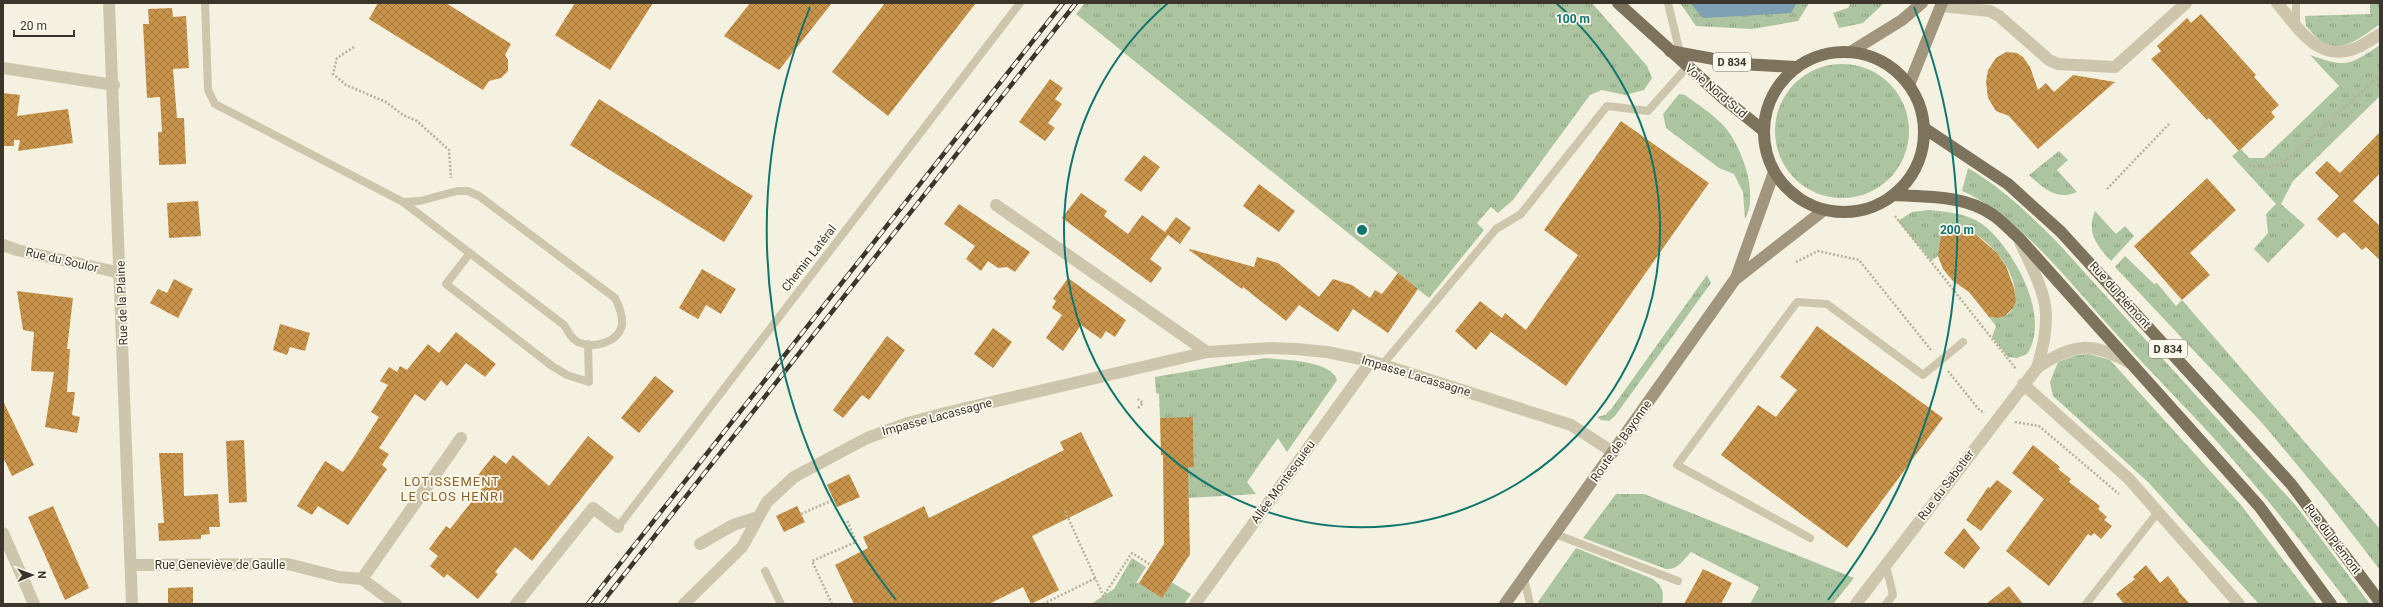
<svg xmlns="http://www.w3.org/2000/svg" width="2383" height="607" font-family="Roboto,sans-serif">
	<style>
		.grass { fill: url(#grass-tufts) }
		.water { fill: #7f9fb2 }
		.building { fill: url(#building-cross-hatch) }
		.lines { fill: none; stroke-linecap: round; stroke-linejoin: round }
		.path { stroke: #b9b196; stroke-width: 2.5; stroke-dasharray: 2 2; stroke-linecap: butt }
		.lane { stroke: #cdc6ac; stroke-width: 8 }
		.street { stroke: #cdc6ac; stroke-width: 12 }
		.secondary { stroke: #a1967d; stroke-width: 12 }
		.primary { stroke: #7d725c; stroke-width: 12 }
		.rail-casing { stroke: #3b352b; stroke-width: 4.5 }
		.rail { stroke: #fbf9ee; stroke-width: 3; stroke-dasharray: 9; stroke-linecap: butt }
		.ring { fill: none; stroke: #0f766e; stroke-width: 2 }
		.labels { text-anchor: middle; stroke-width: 3.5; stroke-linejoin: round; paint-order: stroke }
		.shield { fill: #fbf9ee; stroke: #757066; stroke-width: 1 }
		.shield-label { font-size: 11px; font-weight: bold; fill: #3b352b }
		.street-label { font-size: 12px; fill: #3b352b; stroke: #fbf9ee }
		.neighbourhood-label { font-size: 13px; letter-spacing: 1px; fill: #8c5e22; stroke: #fbf9ee }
		.centre { fill: #0f766e; stroke: #fbf9ee; stroke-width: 2 }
		.ring-label { font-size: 12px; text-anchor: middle; font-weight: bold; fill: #0f766e; stroke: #fbf9ee; stroke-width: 3.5; stroke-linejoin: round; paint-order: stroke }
	</style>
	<defs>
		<pattern id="grass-tufts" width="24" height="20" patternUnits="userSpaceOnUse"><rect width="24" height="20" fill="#acc4a0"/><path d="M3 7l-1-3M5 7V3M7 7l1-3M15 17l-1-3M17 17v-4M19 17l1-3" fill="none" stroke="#8da083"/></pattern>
		<pattern id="building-cross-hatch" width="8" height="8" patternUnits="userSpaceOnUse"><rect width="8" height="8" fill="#c8934a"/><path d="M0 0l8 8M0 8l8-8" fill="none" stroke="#a4793e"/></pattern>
	</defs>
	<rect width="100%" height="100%" fill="#f4f1e1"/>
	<!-- grass -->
	<g class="grass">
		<polygon points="1085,3 1592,3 1647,66 1652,78 1644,90 1625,95 1602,90 1590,95 1513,200 1498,213 1491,207 1477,223 1484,230 1429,298 1076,14"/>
		<polygon points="1680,3 1809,3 1798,21 1752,29 1696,26"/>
		<polygon points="1851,3 1884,3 1863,23 1839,28 1833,13 1848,8"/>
		<path d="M2370 3H2380V24C2364 35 2342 55 2322 42 2316 38 2311 31 2306 26L2305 16 2370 14Z"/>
		<path d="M2380 45V96L2293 181 2281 204 2305 225 2268 263 2254 249 2268 233 2266 214 2276 204 2232 156 2241 149 2249 158H2264L2339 86 2310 55C2347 68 2348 66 2380 45Z"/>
		<circle cx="1842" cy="131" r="67"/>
		<path d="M1679 94 1685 95C1697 104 1711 113 1721 123 1741 142 1760 195 1745 219L1743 192 1734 174 1719 168 1666 128 1663 114Z"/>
		<path d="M2059 151 2068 160 2057 170 2077 192C2057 201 2043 188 2029 175Z"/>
		<path d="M1968 168C2002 188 2029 214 2057 242L2297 507 2370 604H2349C2307 549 2265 495 2219 444 2187 408 2152 374 2120 338 2076 291 2021 216 1962 191Z"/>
		<path d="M1929 210C1948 212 1966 213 1982 224 2013 247 2052 317 2027 354L2017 358 2008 357 1992 337 1996 326 1989 317C2024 323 2018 283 2005 264 1994 247 1977 232 1958 225L1938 256 1931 261 1898 221 1912 212Z"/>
		<path d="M2095 211 2116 234 2125 226 2134 236 2111 261C2097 246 2086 232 2095 211Z"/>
		<polygon points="2125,256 2154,284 2157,283 2176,306 2182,300 2380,529 2380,570 2323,496 2263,424 2115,267"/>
		<polygon points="1707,275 1711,283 1615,416 1609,421 1601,420 1597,417 1605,415 1612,408"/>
		<polygon points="2089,354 2110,360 2241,505 2317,604 2259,604 2148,482 2053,396 2050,382 2058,362 2076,355"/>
		<path d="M1265 358C1284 360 1331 360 1337 380L1287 452 1278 438 1247 482 1256 494 1188 498V467H1194L1193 418H1160L1159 394 1156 393 1155 377Z"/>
		<path d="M1616 494H1644L1854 578 1833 604H1750L1759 587 1691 552C1683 560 1678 570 1666 569L1583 538Z"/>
		<path d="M1576 548 1653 579C1663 587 1664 592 1662 604H1539L1538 602Z"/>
		<polygon points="1132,558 1146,567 1136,583 1171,582 1191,594 1184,604 1091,604 1114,589"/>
	</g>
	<!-- water -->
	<polygon class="water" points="1690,3 1797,3 1791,13 1703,18"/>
	<!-- building -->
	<g class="building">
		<polygon points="378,3 446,3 511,44 505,55 508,60 508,71 501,78 489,81 483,90 369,19"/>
		<polygon points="575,3 653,3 610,70 555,35"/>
		<polygon points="750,3 832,3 779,70 724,36"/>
		<polygon points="885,3 976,3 888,116 832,72"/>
		<polygon points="172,8 173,17 186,16 189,68 173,69 177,118 184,118 186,164 159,165 158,132 162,132 160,97 147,98 143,24 149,24 148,9"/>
		<polygon points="2201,14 2256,75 2254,77 2279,105 2271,112 2275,117 2239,151 2209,118 2207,120 2151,59 2161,51 2157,46 2187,18 2191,23"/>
		<polygon points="2006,52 2017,53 2023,57 2030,67 2038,90 2046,83 2054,92 2073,75 2115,82 2038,149 2009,116 1996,111 1988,98 1986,82 1988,70 1996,58"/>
		<polygon points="1050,79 1063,88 1055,99 1062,104 1048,123 1055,128 1045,141 1019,122"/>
		<polygon points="3,93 20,95 17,116 68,109 73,143 18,151 20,140 14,140 14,146 3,146"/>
		<polygon points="599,99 753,196 724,242 570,145"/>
		<polygon points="1621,121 1709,183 1566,386 1491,332 1476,350 1455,331 1480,301 1502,318 1505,313 1526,330 1578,255 1544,230"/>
		<polygon points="2380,132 2380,173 2353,201 2380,226 2380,260 2366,247 2362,250 2344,232 2337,238 2317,219 2339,196 2315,173 2327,161 2340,173"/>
		<polygon points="1144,155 1160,167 1141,192 1124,180"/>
		<polygon points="2207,178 2236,210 2190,253 2210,275 2182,300 2134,246"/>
		<polygon points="1259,184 1295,211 1279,232 1243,206"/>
		<polygon points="1081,193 1107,211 1104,216 1128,234 1142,215 1165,232 1176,217 1191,228 1180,244 1168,235 1150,259 1162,268 1151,283 1062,218"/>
		<polygon points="198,201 201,236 169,238 167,203"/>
		<polygon points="959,204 1030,252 1015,272 1007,267 998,268 988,261 981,271 966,259 975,246 944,224"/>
		<polygon points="1958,225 1971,230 1997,253 2006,266 2014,288 2016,301 2013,308 2005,316 1999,318 1989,317 1969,292 1953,281 1943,269 1938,256 1941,236 1947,227"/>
		<polygon points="1190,249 1254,267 1257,257 1278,263 1319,297 1333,279 1352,285 1370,298 1375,290 1382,294 1398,273 1418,289 1388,333 1353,309 1338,332 1299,305 1286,321 1243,287 1242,289 1189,250"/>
		<polygon points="702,269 736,289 721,314 706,305 698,319 679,308"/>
		<polygon points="1068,278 1126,320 1115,337 1106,331 1101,339 1081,325 1063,351 1046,338 1062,315 1052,308 1056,301 1053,299"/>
		<polygon points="174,279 193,289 178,318 150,303 158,289 167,293"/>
		<polygon points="17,291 73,298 67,349 70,349 67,392 75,392 72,415 80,417 77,433 45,427 54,372 31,371 34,332 23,330"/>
		<polygon points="280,324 310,333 305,351 290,347 287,355 273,350"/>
		<polygon points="1817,326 1943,418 1847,548 1721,455 1758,405 1776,417 1797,390 1780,377"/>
		<polygon points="993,328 1012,342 993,368 974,354"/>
		<polygon points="456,332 496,364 485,377 466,363 447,386 441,380 425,401 415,394 379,448 389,454 382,465 387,469 348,525 318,506 312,515 297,506 325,461 343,472 353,458 379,417 371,412 388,385 380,381 389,367 397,372 400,366 407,370 428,344 439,353"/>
		<polygon points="887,336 905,350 869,400 862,395 843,418 833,410"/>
		<polygon points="655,376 674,391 639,433 621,418"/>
		<polygon points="3,401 34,465 12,476 3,457"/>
		<polygon points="1193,417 1194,467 1188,467 1190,554 1162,598 1139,583 1164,544 1163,455 1161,455 1160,418"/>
		<polygon points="1081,432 1113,496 1032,536 1059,590 1031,604 1023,587 989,604 854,604 835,565 868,548 863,537 924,506 929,518 1064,450 1060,442"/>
		<polygon points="588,436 614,457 532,561 515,547 495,572 498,574 478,599 447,574 444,578 430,566 438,556 429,549 446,526 450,529 484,486 475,479 494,455 506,464 513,455 549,486"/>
		<polygon points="244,440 247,502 229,503 226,441"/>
		<polygon points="2033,445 2060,467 2058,469 2071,479 2069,482 2100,506 2098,509 2107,517 2104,520 2112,526 2101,539 2094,533 2091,536 2088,534 2049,586 2006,551 2044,499 2012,473"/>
		<polygon points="159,453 183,453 184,496 218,494 220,527 209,527 210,534 201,535 201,539 159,541 158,523 164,523"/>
		<polygon points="849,474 860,497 837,507 827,485"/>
		<polygon points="1997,480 2012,491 1981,531 1966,520 1988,487 1990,488"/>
		<polygon points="53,506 89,588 65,600 28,517"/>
		<polygon points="797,506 805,522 784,532 776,516"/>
		<polygon points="1964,528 1980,548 1964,569 1944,553"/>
		<polygon points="2146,565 2160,583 2168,576 2179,590 2178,591 2190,604 2124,604 2116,594 2135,579 2133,577"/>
		<polygon points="1703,569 1732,583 1721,604 1684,604"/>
		<polygon points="2009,586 2023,604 1986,604"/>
		<polygon points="193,587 193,604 168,604 168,588"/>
	</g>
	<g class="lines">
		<!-- path -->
		<g class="path">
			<polyline points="354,47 337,58 333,74 346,85 386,102 403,115 417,121 449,150 451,178"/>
			<polyline points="2249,165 2263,168 2276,166 2293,155 2380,75"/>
			<polyline points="2107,189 2169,124"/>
			<polyline points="1895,216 2016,369"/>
			<polyline points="1796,262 1818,251 1859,260 1931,350"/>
			<polyline points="1948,371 1980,411 1985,412"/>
			<polyline points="1138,408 1143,403 1138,399"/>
			<polyline points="2015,422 2039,426 2119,494"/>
			<polyline points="1065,511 1107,604"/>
			<polyline points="801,514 833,500"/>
			<polyline points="832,604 812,561 856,542 847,520"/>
			<polyline points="1043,604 1096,578"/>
			<polyline points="1098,604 1132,553 1151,565"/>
		</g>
		<!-- lane -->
		<g class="lane">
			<path d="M205 3 208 90 215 104 403 202 564 325C568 331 571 339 578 342 593 349 618 343 622 325 623 315 619 306 615 298L479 196 468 191H457L420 201 403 202"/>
			<polyline points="1668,3 1680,53"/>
			<polyline points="2296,3 2296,25"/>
			<polyline points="470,253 446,284 552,366 567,375 589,382 588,344"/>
			<polyline points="1383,364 1496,229 1521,214 1607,106 1648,111 1687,67"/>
			<polyline points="618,527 1020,3"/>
			<polyline points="1555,534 1678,581"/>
			<polyline points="1810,538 1677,465 1797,302 1827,304 1923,375 1963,342"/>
			<polyline points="1886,565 1893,595 1886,604"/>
			<polyline points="765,571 781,604"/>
			<polyline points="1524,578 1530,604"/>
			<polyline points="2086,604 2158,512"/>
		</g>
		<!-- street -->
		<g class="street">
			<polyline points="109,3 132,604"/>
			<path d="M2277 3C2298 27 2318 64 2356 48 2364 45 2372 39 2380 34"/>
			<polyline points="1941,6 1990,11 1999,16 2049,60 2058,64 2115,67 2186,3"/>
			<polyline points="3,68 114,85"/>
			<polyline points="996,205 1207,352 1271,348 1296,349 1327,352 1371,361 1571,425 1613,452"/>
			<path d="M2020 242C2045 295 2055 309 2037 368"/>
			<polyline points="3,245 17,250 121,273"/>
			<polyline points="2023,384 2129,479 2239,604"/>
			<polyline points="3,533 34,604"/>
			<polyline points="700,544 733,525 758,517"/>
			<polyline points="131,565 288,564 339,577 362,579 396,604"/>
			<polyline points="362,579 461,438"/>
			<polyline points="516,604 593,508 618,527"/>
			<polyline points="684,604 742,547 767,502 794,477 867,438 908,423 945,413 1207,352"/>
			<polyline points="1195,604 1371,361"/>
			<path d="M1856 604 2037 368C2074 343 2090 341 2130 363"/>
		</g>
		<!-- secondary -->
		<g class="secondary">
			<polyline points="1852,51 1902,20 1922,3"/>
			<polyline points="1909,85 1942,3"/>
			<polyline points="1737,278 1824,210"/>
			<polyline points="1505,604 1736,278 1774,172"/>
		</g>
		<!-- primary -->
		<g class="primary">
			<polyline points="1618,3 1723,98 1764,131"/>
			<polyline points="1670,51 1741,64 1796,67"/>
			<circle cx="1844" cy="132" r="80"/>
			<polyline points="1924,128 2008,184 2061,232 2291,484 2380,602"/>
			<path d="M1894 195C1927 197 1965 195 1993 215 2002 221 2010 230 2019 238L2259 506 2331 604"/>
		</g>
		<defs>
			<g id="rail">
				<polyline points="588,604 1063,3"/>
				<polyline points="601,604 1076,3"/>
			</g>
		</defs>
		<!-- rail casing -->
		<use href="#rail" class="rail-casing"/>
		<!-- rail -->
		<use href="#rail" class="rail"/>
	</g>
	<!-- distance rings -->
	<g class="ring">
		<path d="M1556 3A298 298 0 1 1 1168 3"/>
		<path d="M896 600A595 595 0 0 1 810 7M1914 7A595 595 0 0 1 1828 600"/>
	</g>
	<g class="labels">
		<!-- shield labels -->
		<g class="shield">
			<rect x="1713" y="53" width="38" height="18" rx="3"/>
			<rect x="2149" y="340" width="38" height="18" rx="3"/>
		</g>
		<g class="shield-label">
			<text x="1732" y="66">D 834</text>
			<text x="2168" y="353">D 834</text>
		</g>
		<!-- street labels -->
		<g class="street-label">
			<text transform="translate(1716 91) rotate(40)" y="4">Voie Nord-Sud</text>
			<text transform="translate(809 258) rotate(-52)" y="4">Chemin Latéral</text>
			<text transform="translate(62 260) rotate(13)" y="4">Rue du Soulor</text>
			<text transform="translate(2120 295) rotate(48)" y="4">Rue du Piémont</text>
			<text transform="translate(122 303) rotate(-92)" y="4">Rue de la Plaine</text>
			<text transform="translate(1416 376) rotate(17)" y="4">Impasse Lacassagne</text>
			<text transform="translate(937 417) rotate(-15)" y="4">Impasse Lacassagne</text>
			<text transform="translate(1621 441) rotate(-55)" y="4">Route de Bayonne</text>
			<text transform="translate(1283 482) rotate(-54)" y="4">Allée Montesquieu</text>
			<text transform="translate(1946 485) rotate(-53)" y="4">Rue du Sabotier</text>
			<text transform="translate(2333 539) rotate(53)" y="4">Rue du Piémont</text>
			<text x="220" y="569">Rue Geneviève de Gaulle</text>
		</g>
		<!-- neighbourhood labels -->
		<g class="neighbourhood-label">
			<text x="452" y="486">LOTISSEMENT<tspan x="452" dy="15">LE CLOS HENRI</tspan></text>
		</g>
	</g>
	<circle cx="1362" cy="230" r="6" class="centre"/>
	<g class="ring-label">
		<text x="1573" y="23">100 m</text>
		<text x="1957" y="234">200 m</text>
	</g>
	<!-- border -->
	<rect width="2383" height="607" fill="none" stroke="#3b352b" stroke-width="8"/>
	<!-- north arrow -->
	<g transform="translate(32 575) rotate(89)" stroke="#fbf9ee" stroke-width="3" paint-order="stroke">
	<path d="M0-3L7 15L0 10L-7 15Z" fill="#3b352b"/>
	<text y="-6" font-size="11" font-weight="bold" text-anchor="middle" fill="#3b352b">N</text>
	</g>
	<!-- scale -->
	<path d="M14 30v6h60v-6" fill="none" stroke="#3b352b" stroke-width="2"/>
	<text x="20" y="30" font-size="12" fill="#3b352b" stroke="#fbf9ee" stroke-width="3" paint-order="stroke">20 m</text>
</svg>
